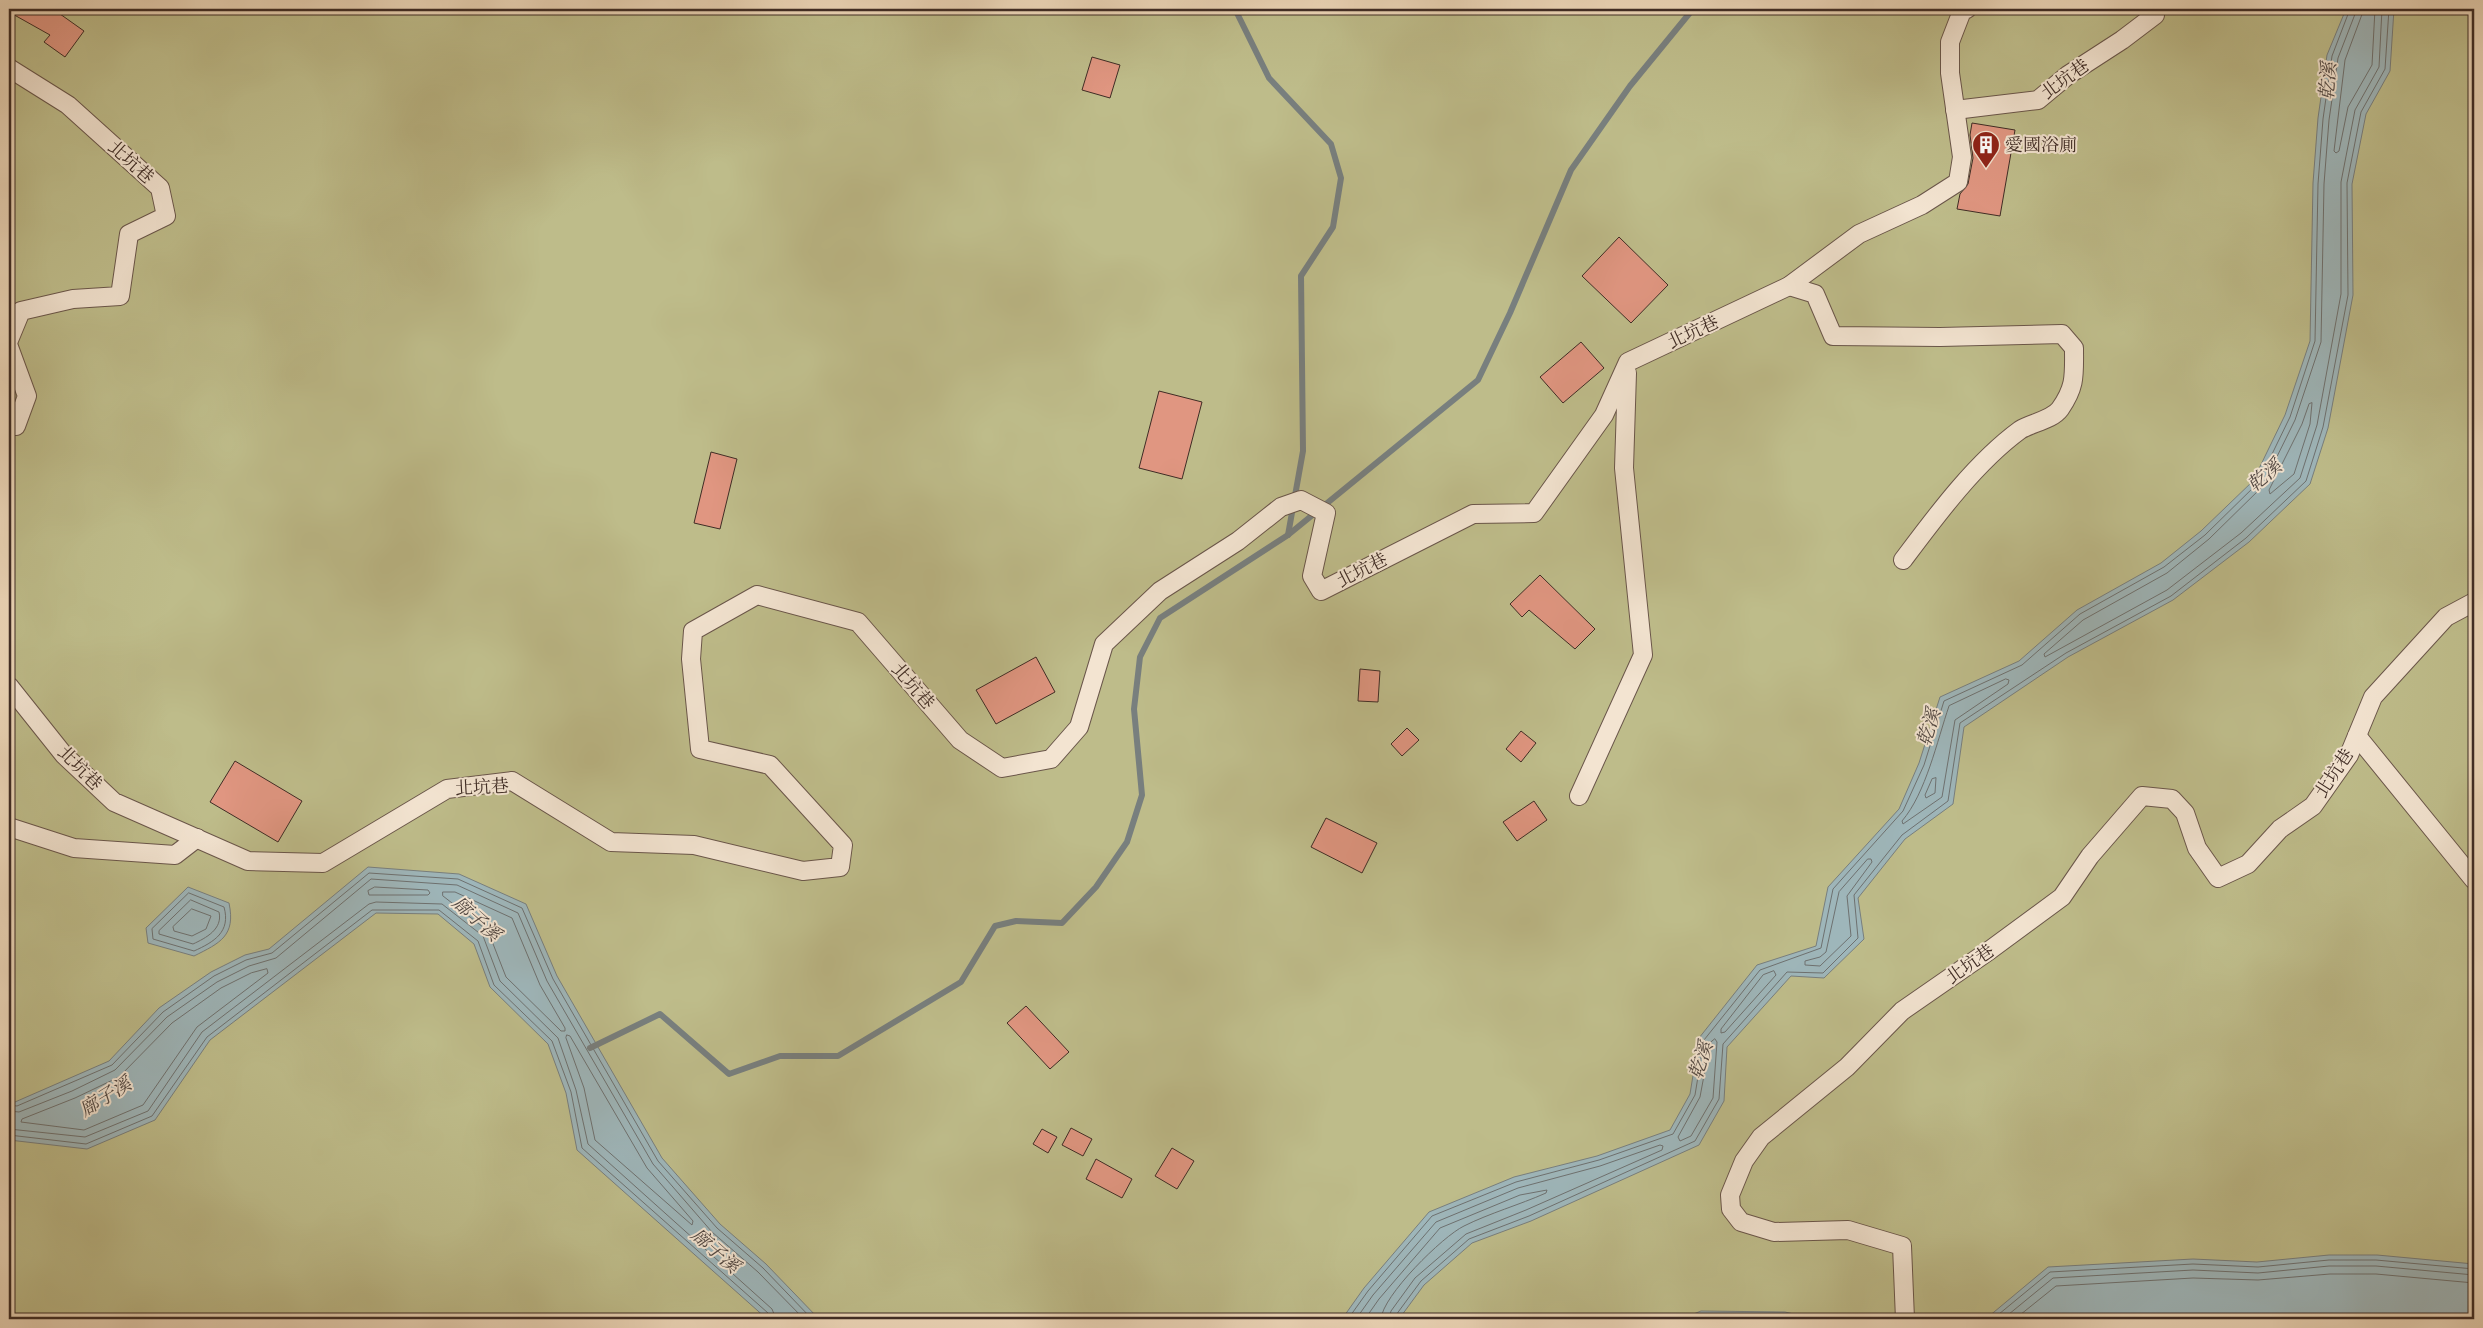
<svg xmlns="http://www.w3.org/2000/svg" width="2483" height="1328" font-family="Alegreya,'Noto Serif TC',serif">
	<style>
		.green { fill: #bebc8a; stroke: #7e7458 }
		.water { fill: #9eb6ba; stroke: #787f7e }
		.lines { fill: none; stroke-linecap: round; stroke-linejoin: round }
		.shore { stroke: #6e7170; stroke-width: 1 }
		.stream { stroke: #787f7e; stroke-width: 6 }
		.building { fill: #e09681; stroke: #3f2c25 }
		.minor-casing { stroke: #6a564a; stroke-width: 20 }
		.minor { stroke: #f3e4d1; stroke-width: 18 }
		.labels { text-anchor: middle; stroke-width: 4; stroke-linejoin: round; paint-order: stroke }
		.street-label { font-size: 18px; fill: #3f2c25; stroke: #f3e4d1 }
		.poi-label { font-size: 18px; fill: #3f2c25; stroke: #f3e4d1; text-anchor: start }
		.water-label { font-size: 19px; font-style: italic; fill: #524843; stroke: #f3e4d1 }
	</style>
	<rect width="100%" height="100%" fill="#ecd6b8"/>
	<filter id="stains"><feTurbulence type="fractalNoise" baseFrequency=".004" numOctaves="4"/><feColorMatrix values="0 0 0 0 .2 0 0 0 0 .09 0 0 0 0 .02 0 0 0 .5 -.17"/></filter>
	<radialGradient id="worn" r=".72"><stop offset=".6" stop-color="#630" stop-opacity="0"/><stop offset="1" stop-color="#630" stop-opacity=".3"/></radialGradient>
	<!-- green -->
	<rect class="green" x="9" y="9" width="2465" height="1310"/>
	<!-- water -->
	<g class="water">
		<polygon points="2346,9 2394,9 2390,71 2366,114 2352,184 2353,295 2328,428 2310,484 2249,542 2173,600 2068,657 1964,727 1953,804 1905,839 1858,898 1864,939 1824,978 1791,976 1727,1047 1724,1101 1699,1145 1531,1221 1472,1243 1424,1285 1399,1319 1342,1319 1364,1288 1429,1212 1514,1177 1597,1156 1670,1130 1690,1094 1699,1038 1757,965 1816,946 1828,887 1899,809 1919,763 1940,697 2019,661 2077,610 2161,563 2201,531 2253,481 2285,415 2310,341 2313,183 2318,118 2327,55"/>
		<polygon points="368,867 459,874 526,904 557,976 662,1158 720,1224 766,1264 819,1319 767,1319 577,1150 566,1093 548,1044 490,987 474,944 438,914 376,913 210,1040 155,1120 87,1149 9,1140 9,1099 15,1102 109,1061 159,1008 211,972 245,955 269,949"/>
		<path d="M188 887 229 903C236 936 220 943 194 956L148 943 146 928Z"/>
		<polygon points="2329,1255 2377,1255 2474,1264 2474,1319 1911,1319 1936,1315 1988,1317 2048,1267 2193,1259 2257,1262"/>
		<polygon points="1701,1311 1785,1312 1816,1319 1681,1319"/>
	</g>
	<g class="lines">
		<!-- shore -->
		<g class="shore">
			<polyline points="2357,9 2338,58 2329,120 2324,184 2321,342 2295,420 2262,487 2209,539 2167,573 2083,620 2044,654 2045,657 2167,590 2241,533 2300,478 2317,425 2341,294 2341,182 2355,110 2379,67 2382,9"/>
			<polyline points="2364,9 2345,60 2334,151 2336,153 2339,151 2348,107 2372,65 2375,9"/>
			<polygon points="2312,403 2310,424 2294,474 2270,494 2269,490 2302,424 2309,404"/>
			<path d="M2006 679 2009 680 2008 684 1955 720 1942 797 1903 824 1902 821C1926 793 1937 741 1949 706Z"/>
			<polygon points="1936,778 1935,793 1926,798 1925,795 1932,779"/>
			<polygon points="1868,859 1871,859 1872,862 1847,896 1851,936 1820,966 1805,965 1805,961 1820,957 1826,952 1839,892"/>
			<polygon points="375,887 428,890 430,893 428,895 369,895 368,891"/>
			<polygon points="443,892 455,892 512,918 540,985 565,1028 565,1031 561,1031 506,977 488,931 443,896"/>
			<path d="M189 893 224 907C231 932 214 942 194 951L153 939 152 929Z"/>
			<path d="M191 900 219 912C223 929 206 938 193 944L159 934V931Z"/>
			<polygon points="192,909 211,916 206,929 192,936 174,931 173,927"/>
			<polygon points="267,969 268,973 197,1027 143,1105 84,1130 21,1122 22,1119 75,1098 119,1077 172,1023 221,988 251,973"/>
			<polygon points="1774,971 1776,975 1725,1032 1721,1033 1721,1029 1763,975"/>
			<polygon points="567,1035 570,1036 647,1168 693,1221 692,1225 595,1140 584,1088 566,1038"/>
			<polygon points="1715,1039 1717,1042 1713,1098 1691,1136 1680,1141 1678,1137 1700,1097 1710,1043"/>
			<polyline points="9,1105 17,1106 112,1065 163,1012 214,976 246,960 272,953 369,873 458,879 522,908 553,979 658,1161 717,1228 763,1268 812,1319"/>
			<polyline points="9,1111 19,1112 72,1091 115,1070 167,1017 217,982 249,966 276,958 371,879 457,885 518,913 547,981 653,1164 712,1232 758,1272 804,1319"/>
			<polyline points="9,1129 85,1137 148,1111 202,1032 369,904 376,902 442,904 483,936 500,981 558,1038 576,1090 588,1144 772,1309 776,1319"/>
			<polyline points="9,1135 86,1144 152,1116 207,1037 372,910 439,910 478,941 494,985 552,1041 571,1092 582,1148 768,1313 770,1319"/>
			<polyline points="1348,1319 1368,1291 1432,1216 1516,1182 1599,1160 1673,1134 1695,1095 1704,1040 1760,970 1821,948 1833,889 1903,811 1924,765 1944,701 2022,665 2080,614 2164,567 2205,535 2258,483 2290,417 2315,341 2318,184 2323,119 2332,56 2350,9"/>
			<polyline points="1356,1319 1373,1295 1436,1222 1518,1188 1600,1166 1660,1145 1663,1146 1662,1150 1526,1210 1466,1234 1415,1278 1391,1311 1389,1319"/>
			<path d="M1365 1319 1379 1299 1440 1228 1520 1195 1547 1190 1546 1193C1519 1205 1490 1213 1464 1226 1443 1236 1382 1296 1381 1319"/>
			<polyline points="1395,1319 1396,1315 1421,1281 1469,1239 1529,1216 1695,1141 1719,1099 1723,1044 1787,972 1823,973 1858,938 1854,895 1902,835 1948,801 1960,723 2066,653 2171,596 2246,538 2306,481 2323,427 2348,295 2347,183 2361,112 2385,69 2389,9"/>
			<polyline points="1694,1319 1703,1316 1784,1317 1795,1319"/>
			<polyline points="1993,1319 2050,1272 2193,1264 2258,1267 2329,1260 2376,1260 2474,1269"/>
			<polyline points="2003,1319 2053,1278 2193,1270 2258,1273 2329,1266 2376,1266 2474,1275"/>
			<polyline points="2015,1319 2056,1286 2193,1278 2258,1280 2330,1274 2376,1274 2474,1283"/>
		</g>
		<!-- stream -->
		<g class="stream">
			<polyline points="1235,9 1269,78 1331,144 1341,178 1333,227 1301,276 1303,451 1288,535"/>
			<polyline points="590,1048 660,1014 729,1074 780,1056 838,1056 961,982 995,926 1016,921 1062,923 1096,887 1127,842 1142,795 1134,709 1140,657 1160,618 1288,535 1478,380 1510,313 1571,170 1630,86 1693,9"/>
		</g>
	</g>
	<!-- building -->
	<g class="building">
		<polygon points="9,9 53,9 84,31 65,57 44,42 50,35 9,12"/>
		<polygon points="1092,57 1120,65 1110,98 1082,90"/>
		<polygon points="1972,123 2015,130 2000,216 1957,209 1960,194 1968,184 1973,158 1970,135"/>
		<polygon points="1619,237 1668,285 1631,323 1582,276"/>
		<polygon points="1581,342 1604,368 1563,403 1540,377"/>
		<polygon points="1159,391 1202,402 1182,479 1139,468"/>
		<polygon points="711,452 737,459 720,529 694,523"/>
		<polygon points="1540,575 1595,629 1575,649 1529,610 1522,617 1510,604"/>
		<polygon points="1036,657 1055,692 996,724 976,690"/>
		<polygon points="1360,669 1380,671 1378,702 1358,701"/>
		<polygon points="1407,728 1419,740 1402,756 1391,744"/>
		<polygon points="1521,731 1536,743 1521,762 1506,749"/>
		<polygon points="235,761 302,801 278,842 210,802"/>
		<polygon points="1534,801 1547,820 1517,841 1503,822"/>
		<polygon points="1326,818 1377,843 1362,873 1311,847"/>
		<polygon points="1026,1006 1069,1052 1050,1069 1007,1023"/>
		<polygon points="1071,1128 1092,1139 1083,1156 1062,1145"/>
		<polygon points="1042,1129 1057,1137 1048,1153 1033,1144"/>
		<polygon points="1172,1148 1194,1161 1177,1189 1155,1176"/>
		<polygon points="1096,1159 1132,1179 1122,1198 1086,1179"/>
	</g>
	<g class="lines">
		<defs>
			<g id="minor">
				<polyline points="9,68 68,105 160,188 166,216 129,234 120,296 73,299 21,311 9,340"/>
				<polyline points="1955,110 2038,100 2068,75 2122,40 2155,15 2155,9"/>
				<path d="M1789 286 1815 294 1833 336 1940 337 2062 334 2074 348C2074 375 2076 386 2060 409 2052 420 2031 423 2020 430 1975 463 1936 516 1903 560"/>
				<polyline points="9,347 27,396 16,426 9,424"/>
				<polyline points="9,686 64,755 114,802 248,861 323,863 447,789 512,781 611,842 694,845 803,871 840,867 843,845 770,765 700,749 691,659 693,631 757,595 858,622 960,740 1002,768 1051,759 1079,727 1104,644 1160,591 1238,541 1281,507 1301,500 1326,513 1312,576 1321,591 1473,514 1534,513 1604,415 1628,362 1789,286 1859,234 1922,205 1958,182 1962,157 1950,73 1950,42 1962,11 1967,9"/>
				<polyline points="2357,736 2474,880"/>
				<polyline points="1579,796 1643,655 1624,468 1627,373"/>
				<polyline points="9,827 74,848 175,855 197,838"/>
				<polyline points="1905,1319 1902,1246 1848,1230 1774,1232 1741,1222 1731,1209 1730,1195 1744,1161 1761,1137 1847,1067 1902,1011 1990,950 2062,897 2090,856 2142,796 2172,799 2185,813 2197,848 2218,878 2248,864 2280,829 2313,806 2349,755 2373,697 2446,617 2474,602"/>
			</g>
		</defs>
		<!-- minor casing -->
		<use href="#minor" class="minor-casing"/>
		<!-- minor -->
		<use href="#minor" class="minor"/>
	</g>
	<!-- icons -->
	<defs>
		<symbol id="building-pin" viewBox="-11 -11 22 30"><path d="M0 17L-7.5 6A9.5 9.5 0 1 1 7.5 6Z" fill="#8f2418" stroke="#f3e4d1"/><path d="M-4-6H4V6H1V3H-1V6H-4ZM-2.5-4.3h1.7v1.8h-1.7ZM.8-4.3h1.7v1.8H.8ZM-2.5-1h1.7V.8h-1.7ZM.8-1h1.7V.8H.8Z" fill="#fff"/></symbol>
	</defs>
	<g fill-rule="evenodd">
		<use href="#building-pin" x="1970" y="129" width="32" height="43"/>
	</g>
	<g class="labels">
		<!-- street labels -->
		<g class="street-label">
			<text transform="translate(2065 79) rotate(-36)" y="6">北坑巷</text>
			<text transform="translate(131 162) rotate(42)" y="6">北坑巷</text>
			<text transform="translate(1693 332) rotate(-25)" y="6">北坑巷</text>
			<text transform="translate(1362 570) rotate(-27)" y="6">北坑巷</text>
			<text transform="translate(913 686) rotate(49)" y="6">北坑巷</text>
			<text transform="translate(80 768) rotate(45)" y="6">北坑巷</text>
			<text transform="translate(2334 773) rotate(-57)" y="6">北坑巷</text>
			<text transform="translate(482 787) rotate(-3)" y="6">北坑巷</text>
			<text transform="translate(1970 964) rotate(-35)" y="6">北坑巷</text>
		</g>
		<!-- poi labels -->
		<g class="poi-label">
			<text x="2005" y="151">愛國浴廁</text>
		</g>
		<!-- water labels -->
		<g class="water-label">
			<text transform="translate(2327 81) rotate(-86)" y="7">乾溪</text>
			<text transform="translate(2264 475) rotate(-40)" y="7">乾溪</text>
			<text transform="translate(1928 727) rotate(-73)" y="7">乾溪</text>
			<text transform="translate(477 918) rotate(42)" y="7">廍子溪</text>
			<text transform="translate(1700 1060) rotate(-72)" y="7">乾溪</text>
			<text transform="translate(105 1096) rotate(-32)" y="7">廍子溪</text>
			<text transform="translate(716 1250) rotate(41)" y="7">廍子溪</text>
		</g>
	</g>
	<!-- margin -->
	<rect width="2483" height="1328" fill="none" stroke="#ecd6b8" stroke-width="30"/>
	<rect x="10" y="10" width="2463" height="1308" fill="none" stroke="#3f2c25" stroke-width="2.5"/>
	<rect x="15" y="15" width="2453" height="1298" fill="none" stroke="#3f2c25"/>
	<rect width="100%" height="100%" filter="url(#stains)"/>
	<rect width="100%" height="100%" fill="url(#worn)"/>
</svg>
